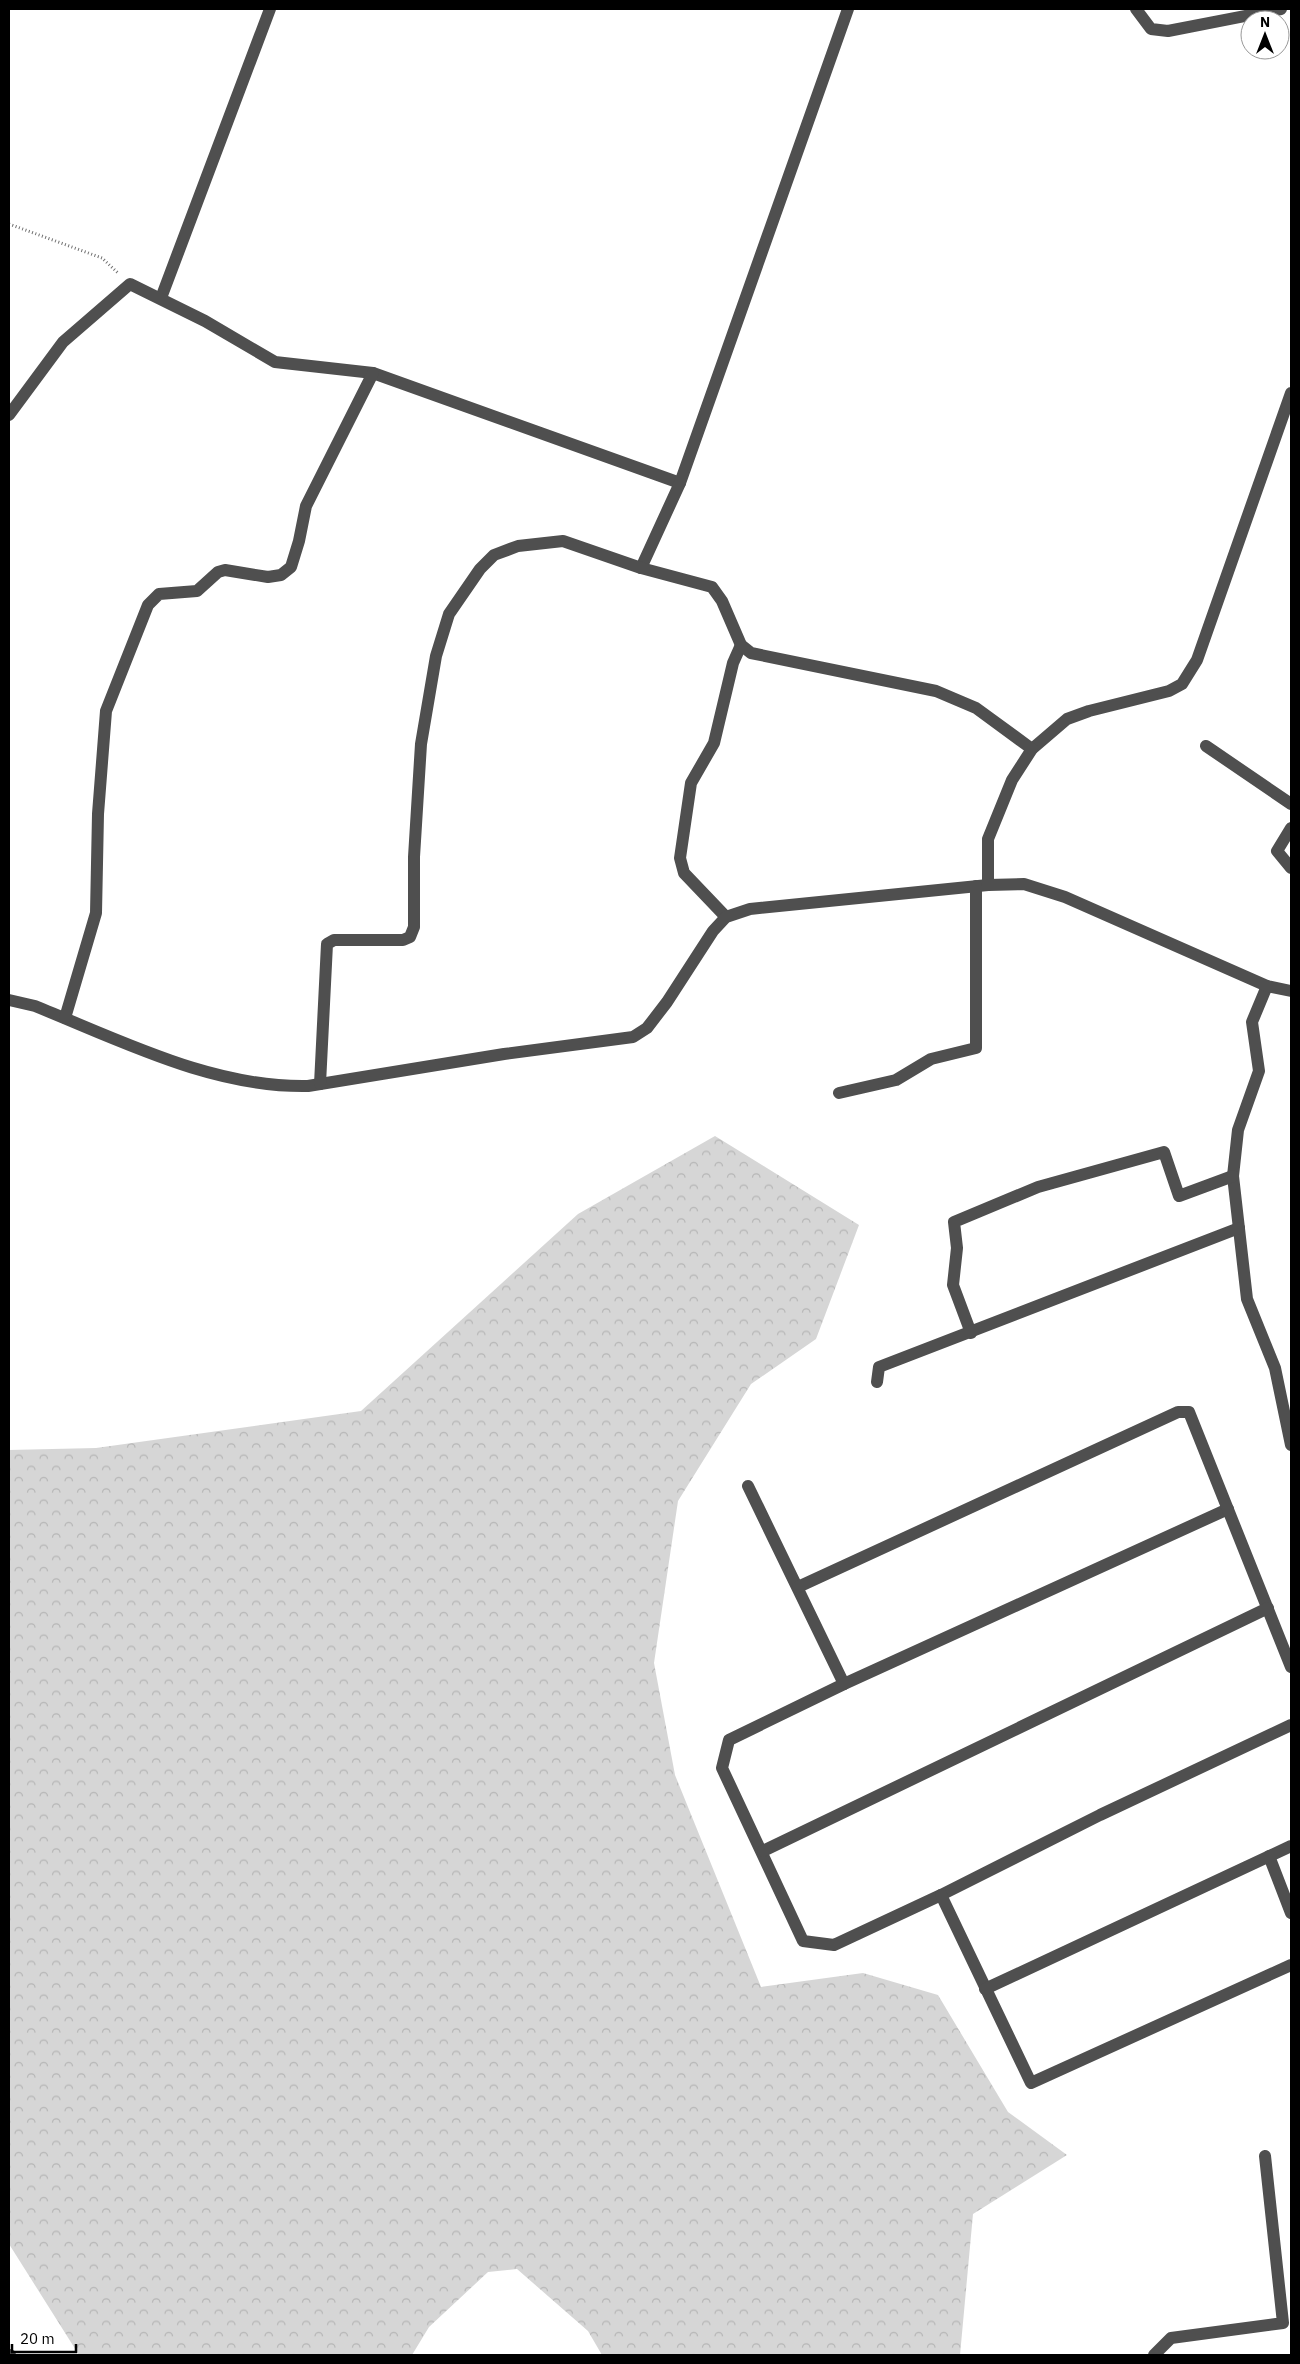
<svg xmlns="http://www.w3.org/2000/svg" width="1300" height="2364" font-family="'IBM Plex Sans',sans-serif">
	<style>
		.forest { fill: url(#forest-crowns) }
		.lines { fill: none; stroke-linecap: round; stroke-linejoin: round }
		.path { stroke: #717171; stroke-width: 3; stroke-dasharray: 1 2.5; stroke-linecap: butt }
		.minor { stroke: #4f4f4f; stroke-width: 12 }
	</style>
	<defs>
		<pattern id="forest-crowns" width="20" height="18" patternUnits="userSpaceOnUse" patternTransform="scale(1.25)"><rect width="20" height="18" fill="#d6d6d6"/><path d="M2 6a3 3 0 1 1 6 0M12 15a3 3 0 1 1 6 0" fill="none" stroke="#b6b6b6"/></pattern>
	</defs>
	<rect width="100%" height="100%" fill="#fff"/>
	<!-- forest -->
	<polygon class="forest" points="715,1136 859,1225 816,1339 751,1384 678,1501 654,1663 675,1775 761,1987 863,1973 938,1995 1008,2112 1067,2155 973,2214 960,2355 602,2355 588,2331 517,2269 488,2272 429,2327 412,2355 79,2355 9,2244 9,1450 96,1448 361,1411 578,1214"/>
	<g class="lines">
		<!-- path -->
		<polyline class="path" points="9,224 102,258 118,273"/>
		<!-- minor -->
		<g class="minor">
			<polyline points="1136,9 1151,29 1168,31 1281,9"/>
			<polyline points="161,298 270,9"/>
			<polyline points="9,415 63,342 130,284 205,321 275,362 373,373 680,483"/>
			<polyline points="641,568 680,483 848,9"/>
			<polyline points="1206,746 1291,804"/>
			<polyline points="1291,828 1277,851 1291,868"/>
			<polyline points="988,885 988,839 1012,780 1032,749 1067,719 1089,711 1169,691 1182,684 1197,660 1291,393"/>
			<polyline points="726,917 684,873 680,858 691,783 714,743 733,663 741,645"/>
			<polyline points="1267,986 1252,1022 1259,1071 1238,1130 1233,1176 1247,1299 1275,1368 1291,1445"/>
			<path d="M9 1000 35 1006C122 1041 213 1088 308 1086L504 1054 633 1037 647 1028 667 1002 713 931 726 917 750 909 988 885 1024 884 1065 897 1267 986 1291 991"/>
			<polyline points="65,1018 96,913 98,814 106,711 148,605 159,594 197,591 218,572 225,570 268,577 281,575 291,567 299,541 306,506 373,373"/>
			<polyline points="320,1084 327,944 334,940 403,940 410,937 414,927 414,857 421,744 436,656 449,614 480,569 494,555 518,546 563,541 641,568 712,587 722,601 741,645 751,653 936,691 976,708 1032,749"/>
			<polyline points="839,1093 896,1080 931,1059 976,1048 976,886"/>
			<polyline points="971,1333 953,1285 957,1248 954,1222 1038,1187 1164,1152 1179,1196 1233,1176"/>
			<polyline points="877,1382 879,1367 1239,1228"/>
			<polyline points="748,1486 844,1684"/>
			<polyline points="1228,1509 844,1684 729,1740 722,1768 803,1941 834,1945 941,1895 1100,1815 1291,1725"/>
			<polyline points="798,1587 1178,1412 1189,1412 1291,1667"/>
			<polyline points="763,1851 1268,1608"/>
			<polyline points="1269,1856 1291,1913"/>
			<polyline points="941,1895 1031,2083 1291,1965"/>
			<polyline points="985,1989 1291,1846"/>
			<polyline points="9,2355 10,2355"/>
			<polyline points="1154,2355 1171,2338 1283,2323 1265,2156"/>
		</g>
	</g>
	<!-- border -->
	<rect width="1300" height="2364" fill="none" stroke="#000000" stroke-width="20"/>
	<!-- north arrow -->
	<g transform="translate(1265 35)"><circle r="24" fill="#ffffff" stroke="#999999"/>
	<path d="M0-4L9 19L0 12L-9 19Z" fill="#000000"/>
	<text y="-8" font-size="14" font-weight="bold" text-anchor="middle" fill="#000000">N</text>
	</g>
	<!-- scale -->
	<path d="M12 2344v8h64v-8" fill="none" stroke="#000000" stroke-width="2.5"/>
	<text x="20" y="2344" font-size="15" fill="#000000" stroke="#ffffff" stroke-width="4" paint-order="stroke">20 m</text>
</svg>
